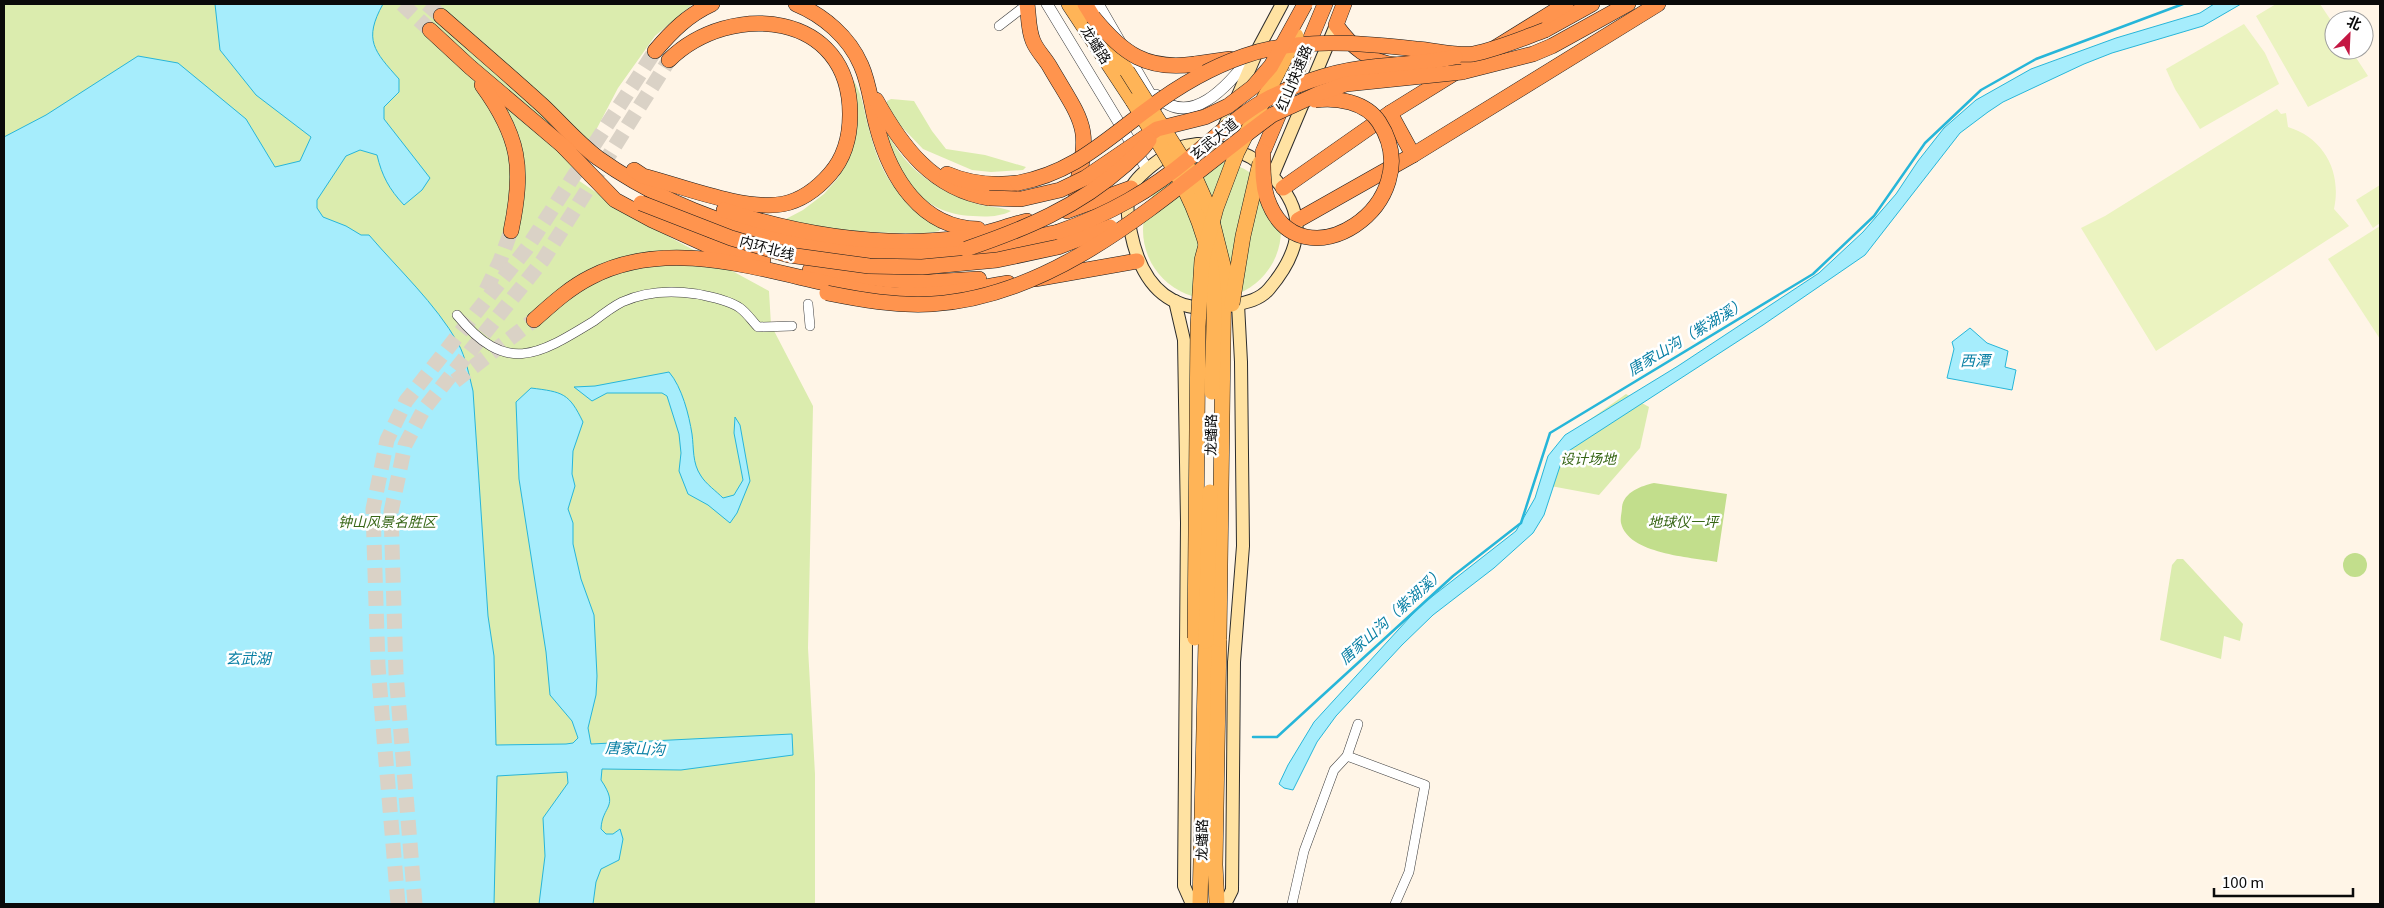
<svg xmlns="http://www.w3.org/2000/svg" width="2384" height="908" font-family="Georgia,'Noto Sans SC',serif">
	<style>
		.green { fill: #dbecae }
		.forest { fill: #c2de8c }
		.pitch { fill: #ebf3c0 }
		.water { fill: #a6edfc; stroke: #27b6d9 }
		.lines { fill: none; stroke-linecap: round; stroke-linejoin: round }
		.stream { stroke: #27b6d9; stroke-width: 2.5 }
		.trunk-tunnel { stroke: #dad2c6; stroke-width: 15; stroke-dasharray: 15 8; stroke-linecap: butt }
		.minor-casing { stroke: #3d3d3d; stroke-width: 10 }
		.tertiary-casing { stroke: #3d3d3d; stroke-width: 12 }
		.secondary-casing { stroke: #2c2c2c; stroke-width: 14 }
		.primary-casing { stroke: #1b1b1b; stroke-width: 16 }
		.trunk-casing { stroke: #1b1b1b; stroke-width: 16 }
		.minor { stroke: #fff; stroke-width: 9 }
		.tertiary { stroke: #fff; stroke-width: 11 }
		.secondary { stroke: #ffe2a2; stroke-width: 12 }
		.primary { stroke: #ffb457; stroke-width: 15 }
		.trunk { stroke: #ff944e; stroke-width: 15 }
		.primary-bridge-casing { stroke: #1b1b1b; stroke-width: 16; stroke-linecap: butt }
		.trunk-bridge-casing { stroke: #1b1b1b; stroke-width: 16; stroke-linecap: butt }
		.primary-bridge { stroke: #ffb457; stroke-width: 15 }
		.trunk-bridge { stroke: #ff944e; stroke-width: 15 }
		.labels { text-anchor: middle; stroke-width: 5; stroke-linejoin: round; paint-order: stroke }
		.street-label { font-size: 14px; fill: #0a0a0a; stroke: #fff }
		.park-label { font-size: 14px; font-style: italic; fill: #376616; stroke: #fff }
		.water-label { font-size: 15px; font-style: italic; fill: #0a80a5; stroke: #fff }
	</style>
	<rect width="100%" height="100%" fill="#fff5e7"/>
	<!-- green -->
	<g class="green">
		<polygon points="4,4 693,4 655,36 618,88 572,176 631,216 769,291 771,325 813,406 808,648 815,774 815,904 4,904"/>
		<path d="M854 81C863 96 864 112 869 129 882 181 898 197 941 227L939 231C928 234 915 233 904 233 863 233 823 229 784 220L803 210 824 194 838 178 849 159 850 84Z"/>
		<polygon points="891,99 914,101 932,131 946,149 985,155 1026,167 1023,170 991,172 972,170 923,149 899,124 887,104 887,101"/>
		<path d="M883 128 886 129C902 167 938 192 977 204 988 207 1002 207 1011 211 1000 217 985 217 973 216 918 214 898 173 883 128Z"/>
		<circle cx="1212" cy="230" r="69"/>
		<polygon points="1626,394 1649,407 1640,448 1599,495 1540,484 1561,440"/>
		<polygon points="2177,559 2183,559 2243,624 2240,641 2224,636 2221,659 2160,640 2172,565"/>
	</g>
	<!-- forest -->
	<g class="forest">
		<path d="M1654 483 1727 494 1717 562C1690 557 1628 554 1621 523 1620 518 1622 512 1622 507 1624 492 1641 486 1654 483Z"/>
		<circle cx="2355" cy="565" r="12"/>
	</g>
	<!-- pitch -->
	<g class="pitch">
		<polygon points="2276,4 2320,4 2334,25 2334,50 2351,50 2368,76 2308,107 2256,16"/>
		<polygon points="2244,24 2265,53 2279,84 2200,129 2175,89 2166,69"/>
		<path d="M2277 109 2281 114 2286 113 2288 127C2324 138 2342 172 2334 209L2349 226 2156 351 2081 228 2105 216Z"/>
		<polygon points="2380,185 2380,223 2373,228 2356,200"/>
		<polygon points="2380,226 2380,339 2328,259"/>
	</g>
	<!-- water -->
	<g class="water">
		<path d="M215 4H383C363 40 374 51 399 79V92L384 107V119L430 178 422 190 404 205C389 189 382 176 377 155L360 150 346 156 317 200V208L323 217 346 226 361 235H369C399 270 435 303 458 343 466 358 469 375 473 391L488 616 494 656 496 745 566 744 573 743 578 738 572 721 550 695 546 652 519 479 516 402 531 388C563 392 569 393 583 422L573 451 572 474 575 486 568 509 573 523V544L581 579 594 615 597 676 596 695 588 728 591 744 792 734 793 755 681 770 602 769 601 780C620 808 602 805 601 829L606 834H613L620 829 623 839 619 860 601 869 596 882 593 904H539L545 856 543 818 568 783 567 772 497 776 494 904H4V137L46 115 138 56 178 63 246 119 275 167 300 161 311 137 256 95 220 50Z"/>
		<polygon points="2214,4 2241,4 2203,26 2112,53 2084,64 2003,102 1988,112 1960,133 1865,255 1763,325 1567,452 1562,460 1544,515 1533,533 1494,568 1433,615 1402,645 1336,716 1317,742 1293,790 1284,788 1279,784 1288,765 1314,722 1420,606 1516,531 1535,498 1548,456 1565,435 1678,366 1819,273 1863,232 1896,194 1918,161 1944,128 1976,100 2031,69 2116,38 2200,13"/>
		<polygon points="1970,328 1987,343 2008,351 2005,367 2016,370 2012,390 1947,378 1954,349 1952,342"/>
		<path d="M669 372C682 387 689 415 692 434 694 448 692 463 701 476 706 484 716 491 723 498L734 495 743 480 734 433 735 417 740 425 750 481 737 513 730 523 708 505 688 494 679 471 681 453 679 434 667 396 662 393H607L592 401 574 387 595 386Z"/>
	</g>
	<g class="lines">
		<!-- stream -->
		<polyline class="stream" points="1253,737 1277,737 1453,576 1521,523 1550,433 1813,274 1874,216 1925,143 1981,90 2036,59 2183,4"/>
		<!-- trunk-tunnel -->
		<g class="trunk-tunnel">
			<polyline points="402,4 430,30"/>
			<polyline points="427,4 441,16"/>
			<polyline points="486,290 500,261 511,231"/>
			<polyline points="455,381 534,320"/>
			<polyline points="398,904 378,666 373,509 387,440 406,401 527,248 655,51"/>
			<polyline points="415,904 396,673 391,512 405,445 424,409 543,260 669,60"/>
		</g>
		<defs>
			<g id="minor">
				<polyline points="999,26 1021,9"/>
				<polyline points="808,304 810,326"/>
				<path d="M457 315C506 375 537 356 594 321 603 314 612 307 622 302 646 291 671 290 697 294 710 297 729 300 740 308 747 313 752 321 758 327L792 326"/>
				<polyline points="1347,756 1425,785 1409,872 1395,904"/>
				<polyline points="1292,904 1304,851 1334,770 1347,756 1358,724"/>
			</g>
			<g id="tertiary">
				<polyline points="1047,4 1147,169"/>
				<polyline points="1098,4 1157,106"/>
				<path d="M1156 95C1193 133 1233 78 1255 52"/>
			</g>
			<g id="secondary">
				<polyline points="1223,130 1259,47 1282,4"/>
				<path d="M1198 144C1212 146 1240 150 1252 158 1258 162 1264 168 1269 173 1309 211 1303 249 1269 289 1259 301 1243 303 1229 306 1172 317 1142 287 1131 233 1128 219 1125 203 1131 189 1136 175 1166 154 1179 148 1185 145 1192 145 1198 144Z"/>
				<polyline points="1272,177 1336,25"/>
				<polyline points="1175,301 1184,340 1187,523 1184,886 1192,904"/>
				<polyline points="1225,904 1232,890 1234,662 1243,546 1241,362 1238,304"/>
			</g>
			<g id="primary">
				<polyline points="1069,4 1133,101"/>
				<polyline points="1102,32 1127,71"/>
				<polyline points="1200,904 1206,641"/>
				<polyline points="1217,904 1215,865 1219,639"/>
			</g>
			<g id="trunk">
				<path d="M796 4C823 15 849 37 861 65 870 85 871 106 877 127 890 177 921 228 978 229"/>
				<path d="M1027 4C1029 17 1028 29 1033 41 1037 51 1045 58 1050 67 1082 122 1093 126 1075 191"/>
				<polyline points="1085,4 1093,17"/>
				<path d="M1344 4 1336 25C1351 46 1369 62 1396 65"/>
				<path d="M441 16C475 46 509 75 543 106 561 123 578 143 598 158 695 227 821 257 939 252 978 251 1019 241 1058 232"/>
				<polyline points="430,30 470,67 569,151"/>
				<polyline points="1545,30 1592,4"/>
				<path d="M655 51C672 31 688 15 712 4"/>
				<polyline points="1195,64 1230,59"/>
				<polyline points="1462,72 1533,54 1552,46 1628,4"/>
				<path d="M482 85C520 137 524 168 511 231"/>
				<path d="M876 100C902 147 933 189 989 198"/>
				<polyline points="1390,113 1413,155"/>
				<polyline points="563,146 615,200 652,220 707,245 763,260"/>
				<polyline points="1263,152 1325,4"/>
				<path d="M634 170 643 176C682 186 744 211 783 204 803 200 817 189 830 174 845 157 850 138 850 115 851 11 730 0 669 60"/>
				<path d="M947 174C970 184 993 186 1018 183"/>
				<polyline points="1283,188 1390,113 1566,4"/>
				<path d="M724 210C800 235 881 248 961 238 982 236 1006 226 1027 221"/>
				<polyline points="1067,211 1131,188"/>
				<polyline points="1298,220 1413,155 1658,4"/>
				<polyline points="810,270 890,280 929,282 979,279"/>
				<polyline points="1035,279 1137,261"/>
				<path d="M534 320C552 304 569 288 591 277 685 228 798 287 895 295 932 298 971 289 1008 283"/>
			</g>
		</defs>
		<!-- minor casing -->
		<use href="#minor" class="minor-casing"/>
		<!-- tertiary casing -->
		<use href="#tertiary" class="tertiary-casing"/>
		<!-- secondary casing -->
		<use href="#secondary" class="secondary-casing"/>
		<!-- primary casing -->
		<use href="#primary" class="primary-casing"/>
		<!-- trunk casing -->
		<use href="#trunk" class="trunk-casing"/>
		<!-- minor -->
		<use href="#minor" class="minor"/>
		<!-- tertiary -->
		<use href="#tertiary" class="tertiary"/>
		<!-- secondary -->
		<use href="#secondary" class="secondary"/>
		<!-- primary -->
		<use href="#primary" class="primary"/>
		<!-- trunk -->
		<use href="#trunk" class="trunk"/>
		<defs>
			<g id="primary-bridge">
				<polyline points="1127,71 1197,182 1209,209 1224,269 1219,639"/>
				<path d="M1133 101C1164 152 1199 201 1210 262 1218 304 1212 349 1212 392"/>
				<polyline points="1232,304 1243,236 1260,163"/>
				<polyline points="1195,638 1198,326 1202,260 1216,208 1237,152 1296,36"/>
				<polyline points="1206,641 1210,492"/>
			</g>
			<g id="trunk-bridge">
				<path d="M1093 17C1123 54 1147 71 1195 64"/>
				<path d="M1263 152C1263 167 1262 183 1267 198 1299 291 1432 203 1379 122 1366 102 1337 97 1315 100"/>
				<path d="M1018 183C1073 173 1104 141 1148 109 1177 87 1209 68 1244 56 1298 37 1360 43 1416 49 1434 50 1456 56 1473 54 1498 49 1521 39 1545 30"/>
				<polyline points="989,198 1021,199 1060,190 1085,178 1157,129 1205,117 1228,106 1253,87 1271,66 1305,4"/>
				<polyline points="641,203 731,238 789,255 869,266 922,267 997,260 1058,247 1110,227"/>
				<path d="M1058 232C1110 214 1150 191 1192 156 1217 136 1242 112 1271 97 1302 82 1338 70 1372 67 1400 64 1427 63 1455 57"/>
				<path d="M966 249C1025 229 1078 207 1125 165 1133 157 1143 150 1149 140"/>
				<path d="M827 293C862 300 896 306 932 304 1064 296 1171 189 1272 115L1320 93 1346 84 1462 72"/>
			</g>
		</defs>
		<!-- primary-bridge casing -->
		<use href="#primary-bridge" class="primary-bridge-casing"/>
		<!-- trunk-bridge casing -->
		<use href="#trunk-bridge" class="trunk-bridge-casing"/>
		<!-- primary-bridge -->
		<use href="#primary-bridge" class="primary-bridge"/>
		<!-- trunk-bridge -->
		<use href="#trunk-bridge" class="trunk-bridge"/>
	</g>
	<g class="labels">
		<!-- street labels -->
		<g class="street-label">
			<text transform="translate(1096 45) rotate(57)" y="5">龙蟠路</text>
			<text transform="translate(1294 78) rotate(-67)" y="5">红山快速路</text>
			<text transform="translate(1214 139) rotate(-39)" y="5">玄武大道</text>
			<text transform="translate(767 248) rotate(15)" y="5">内环北线</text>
			<text transform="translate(1211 435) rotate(-89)" y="5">龙蟠路</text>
			<text transform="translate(1202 840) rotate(-89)" y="5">龙蟠路</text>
		</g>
		<!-- park labels -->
		<g class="park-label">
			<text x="1588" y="464">设计场地</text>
			<text x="387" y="527">钟山风景名胜区</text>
			<text x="1683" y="527">地球仪一坪</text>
		</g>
		<!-- water labels -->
		<g class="water-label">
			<text transform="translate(1687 337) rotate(-31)" y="5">唐家山沟（紫湖溪）</text>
			<text x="1975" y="366">西潭</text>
			<text transform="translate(1392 616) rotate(-42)" y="5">唐家山沟（紫湖溪）</text>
			<text x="248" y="664">玄武湖</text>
			<text transform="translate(635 749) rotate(2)" y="5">唐家山沟</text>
		</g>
	</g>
	<!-- border -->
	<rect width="2384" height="908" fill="none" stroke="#0a0a0a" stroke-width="10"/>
	<!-- north arrow -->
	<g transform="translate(2349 35) rotate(24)"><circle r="24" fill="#ffffff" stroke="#9d9d9d"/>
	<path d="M0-4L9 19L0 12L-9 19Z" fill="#c41743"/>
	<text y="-8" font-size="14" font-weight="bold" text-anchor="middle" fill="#0a0a0a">北</text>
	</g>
	<!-- scale -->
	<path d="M2214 888v8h139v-8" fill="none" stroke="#0a0a0a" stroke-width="2.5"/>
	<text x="2222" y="888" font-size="15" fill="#0a0a0a" stroke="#ffffff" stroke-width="4" paint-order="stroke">100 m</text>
</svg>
